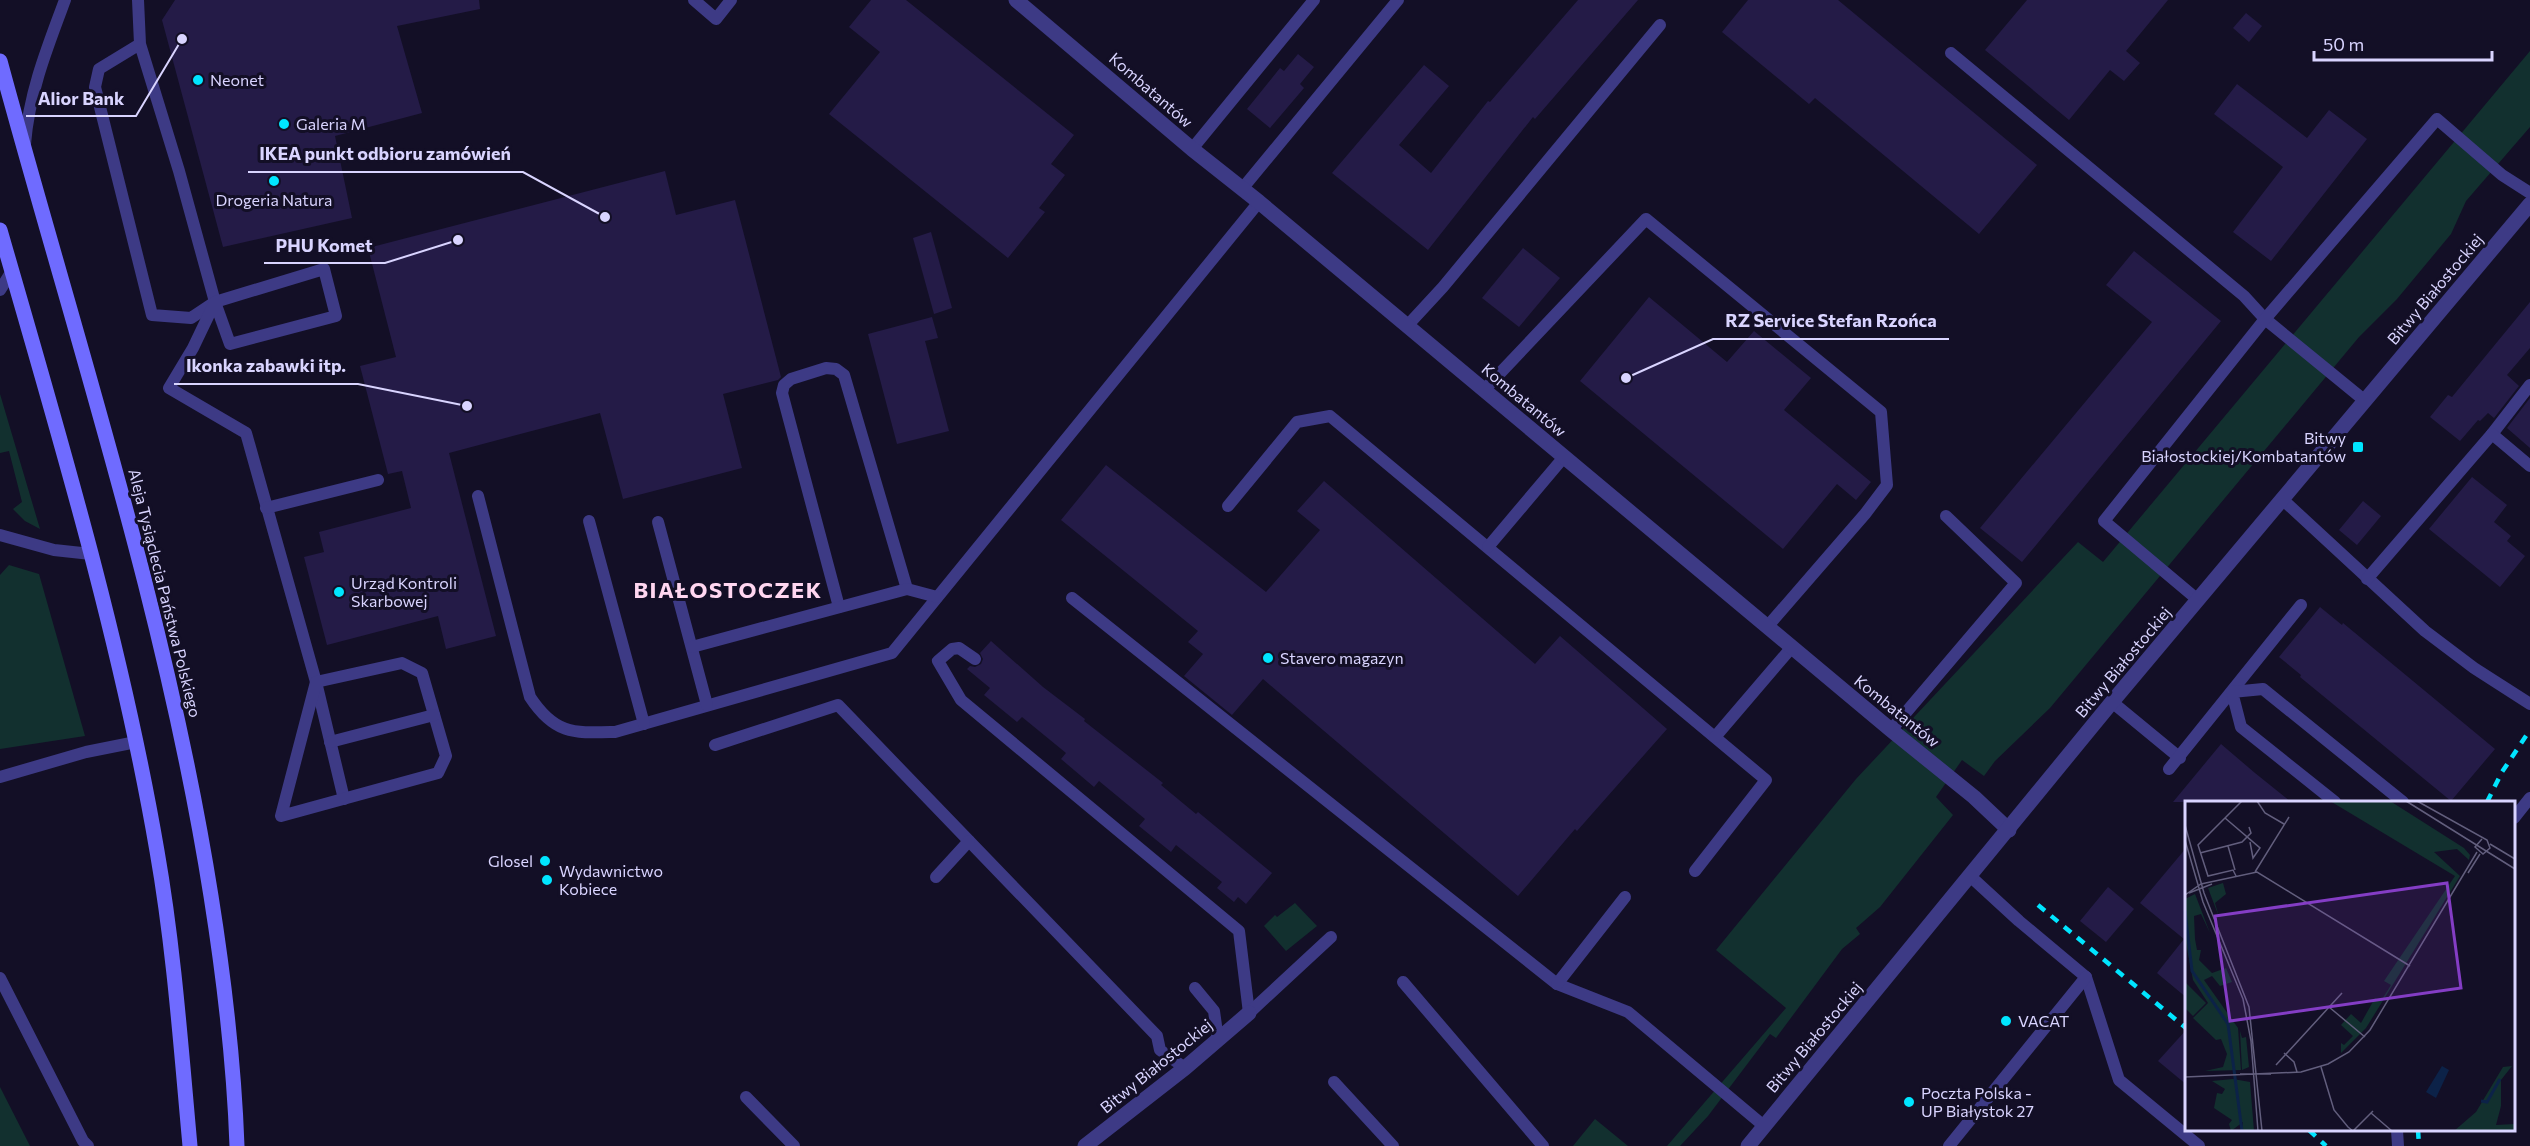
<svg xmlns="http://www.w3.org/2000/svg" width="2530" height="1146" font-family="Commissioner,sans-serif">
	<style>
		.green { fill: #12302f }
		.building { fill: #241b47 }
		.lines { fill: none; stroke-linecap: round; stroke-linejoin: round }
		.service { stroke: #3d3a85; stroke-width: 12 }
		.minor { stroke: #3d3a85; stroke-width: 15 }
		.tertiary { stroke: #3d3a85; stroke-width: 15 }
		.secondary { stroke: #6f6bff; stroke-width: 15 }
		.rail { stroke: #00e5ff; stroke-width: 4.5; stroke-dasharray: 9 8; stroke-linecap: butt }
		.poi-dot { fill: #00e5ff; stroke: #130f26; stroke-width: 2 }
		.labels { text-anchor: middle; stroke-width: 6; stroke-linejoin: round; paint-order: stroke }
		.poi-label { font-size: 16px; fill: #d9d4ff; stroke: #130f26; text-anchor: start }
		.street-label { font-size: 16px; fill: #d9d4ff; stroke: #130f26 }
		.district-label { font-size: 22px; font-weight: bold; letter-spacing: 1.5px; fill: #ffd6f0; stroke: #130f26 }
		.inset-river { fill: none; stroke: #0c2248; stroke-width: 3 }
		.inset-road { fill: none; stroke: #625e7d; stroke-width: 1.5 }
		.view { fill: #843dc5; fill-opacity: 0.15; stroke: #843dc5; stroke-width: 3 }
		.inset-edge { fill: none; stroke: #d9d4ff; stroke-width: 3 }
		.leader { fill: none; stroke: #d9d4ff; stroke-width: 2 }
		.callout-dot { fill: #d9d4ff; stroke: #130f26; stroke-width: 2 }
		.callout-label { font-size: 18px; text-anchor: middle; font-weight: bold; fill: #d9d4ff; stroke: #130f26; stroke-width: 6; stroke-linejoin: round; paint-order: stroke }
	</style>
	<rect width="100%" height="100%" fill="#130f26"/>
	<!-- green -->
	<g class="green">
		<polygon points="2530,51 2530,127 2466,201 2451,234 2397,299 2359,337 2050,708 1995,761 1984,776 1962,760 1936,797 1953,815 1880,907 1856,928 1860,934 1842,949 1776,1038 1770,1034 1708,1116 1680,1146 1667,1146 1786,1008 1716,950 1856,779 2078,542 2103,562"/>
		<polygon points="0,394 40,529 25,521 13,509 22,502 9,451 0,453"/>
		<polygon points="9,565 39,574 85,736 0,749 0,575"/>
		<polygon points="1295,903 1317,926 1286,951 1264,926 1275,915 1277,917"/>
		<polygon points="0,1087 30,1146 0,1146"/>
		<polygon points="1595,1119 1628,1146 1573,1146"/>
	</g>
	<!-- building -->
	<g class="building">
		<polygon points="175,0 479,0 480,9 397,26 422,113 335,136 352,218 223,247 162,20"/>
		<polygon points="871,0 906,0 1074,135 1051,164 1065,175 1039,208 1045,212 1008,258 829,114 880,52 849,27"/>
		<polygon points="1578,0 1638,0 1535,119 1533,117 1428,250 1332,173 1424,65 1449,86 1399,145 1431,173 1488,101 1490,102"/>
		<polygon points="1748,0 1838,0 2037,165 1979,234 1815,98 1809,104 1722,32"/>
		<polygon points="2027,0 2168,0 2126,51 2140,63 2124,81 2110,70 2069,120 1985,50"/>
		<polygon points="2246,13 2262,26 2249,42 2233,28"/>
		<polygon points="1298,54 1314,67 1300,84 1304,88 1270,128 1247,109 1280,68 1284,71"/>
		<polygon points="2237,84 2307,138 2329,110 2367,139 2271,261 2233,232 2283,167 2214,114"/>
		<polygon points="665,171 676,215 735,200 781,377 778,380 723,394 742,468 623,499 600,413 449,453 496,636 446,649 438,616 327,645 304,557 324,552 319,532 411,508 402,471 388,474 360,366 396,357 368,248"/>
		<polygon points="931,232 952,308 934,314 913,238"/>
		<polygon points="1523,248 1560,278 1519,327 1482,298"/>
		<polygon points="2134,251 2221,321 2022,562 1980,528 2152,322 2106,285"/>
		<polygon points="1649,297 1727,362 1754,331 1811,378 1784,410 1871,482 1856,500 1837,484 1783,549 1580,381"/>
		<polygon points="2530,302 2530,348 2507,375 2519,386 2494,418 2488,413 2480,421 2478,420 2460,441 2430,417 2448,395 2452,397"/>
		<polygon points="932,317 938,338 925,341 949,431 897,444 868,334"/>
		<polygon points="2530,398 2530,448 2507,428"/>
		<polygon points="1106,465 1266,592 1320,530 1297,511 1324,481 1535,664 1560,636 1667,729 1577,831 1575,829 1518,896 1263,679 1232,715 1184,676 1203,654 1188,642 1198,631 1061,520"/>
		<polygon points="2472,477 2507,505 2494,522 2511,536 2507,541 2525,556 2500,587 2429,529"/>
		<polygon points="2363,501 2381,516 2357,545 2339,530"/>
		<polygon points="2320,607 2342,625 2343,623 2495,749 2451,801 2300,677 2301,675 2279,657"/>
		<polygon points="991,641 1043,687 1085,719 1084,721 1163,783 1161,785 1196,814 1198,812 1272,873 1246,904 1238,897 1234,902 1217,888 1222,882 1176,845 1171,852 1139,826 1145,819 1099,781 1094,787 1061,759 1066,753 1022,717 1017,722 984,695 990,688 967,669 970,666 975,667 981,664 983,659 980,653"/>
		<polygon points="2221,744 2255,773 2291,802 2173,802"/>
		<polygon points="2187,847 2187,998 2157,973 2184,939 2140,903"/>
		<polygon points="2108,887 2134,909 2106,942 2080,921"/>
		<polygon points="2187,1029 2187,1085 2158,1061"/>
	</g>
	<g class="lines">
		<!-- service -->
		<g class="service">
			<polyline points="138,0 140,44 179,171 215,302 191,318 152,315 95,87 99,69 140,44"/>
			<polyline points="694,0 716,19 731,0"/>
			<polyline points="1951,53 2244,296 2265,319 2364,400"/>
			<path d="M25 144C29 93 47 48 65 0"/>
			<polyline points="1192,149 1314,0"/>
			<polyline points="1242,189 1398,0"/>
			<polyline points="0,290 12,271"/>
			<polyline points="215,302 230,344 336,316 324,269 215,302 193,348 169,388 246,433 316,682 344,799"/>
			<polyline points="1407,326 1443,287 1660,25"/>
			<polyline points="1484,390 1646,219 1881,412 1887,485 1865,514 1767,627"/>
			<polyline points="2492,434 2530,385"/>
			<path d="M478 496 530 697C555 735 574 733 615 732L892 653 1259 202"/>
			<polyline points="2282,499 2425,631 2474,668 2530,704"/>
			<polyline points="1228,506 1297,422 1330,416 1766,780 1695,871"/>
			<polyline points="266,508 378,480"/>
			<polyline points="589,521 644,724"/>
			<polyline points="658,522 707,705"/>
			<polyline points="0,535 54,550 91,554"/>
			<polyline points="1488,547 1564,457"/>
			<polyline points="2367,579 2492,434 2530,466"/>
			<polyline points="1072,598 1557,984 1628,1012 1764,1126"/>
			<polyline points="2198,600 2104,521 2265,319 2437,119 2502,175 2530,193"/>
			<polyline points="839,607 782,393 784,385 791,379 826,368 836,369 844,375 907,589"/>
			<polyline points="692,647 907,589 937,597"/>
			<polyline points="975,659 959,648 952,649 938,661 961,700 1239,931 1249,1013"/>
			<polygon points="402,663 422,673 446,756 438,773 281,816 316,682"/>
			<polyline points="2112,702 2180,758"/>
			<polyline points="1891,730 2016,583 1946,516"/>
			<polyline points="1715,737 1792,647"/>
			<polyline points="330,742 434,715"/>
			<polyline points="715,745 838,705 1157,1036 1160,1050 1185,1068"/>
			<polyline points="2169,769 2301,605"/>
			<polyline points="0,777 86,752 136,742"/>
			<polyline points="2335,802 2241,727 2232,692 2263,689 2403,802"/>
			<polyline points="2514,818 2530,798"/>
			<polyline points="1970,876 2019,921 2086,977 2119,1080 2199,1146"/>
			<polyline points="936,877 969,841"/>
			<polyline points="0,978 83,1141 88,1146"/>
			<polyline points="1403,982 1543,1146"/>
			<polyline points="1557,984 1625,897"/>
			<polyline points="1195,988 1214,1011 1218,1040"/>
			<polyline points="1249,1013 1331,937"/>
			<polyline points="1334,1082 1393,1146"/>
			<polyline points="746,1097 794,1146"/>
			<polyline points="2397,1130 2398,1146"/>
			<polyline points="1949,1146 2086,977"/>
		</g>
		<!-- minor -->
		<g class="minor">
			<polyline points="1016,0 1192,149 1259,202 1891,730 1974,797 2009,830"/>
			<polyline points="1085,1146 1185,1068 1249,1013"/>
		</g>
		<!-- tertiary -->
		<polyline class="tertiary" points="1748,1146 2112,702 2530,204"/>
		<!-- secondary -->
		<g class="secondary">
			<path d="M0 61C75 338 166 611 211 896 224 978 234 1062 237 1146"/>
			<path d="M0 230C59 435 121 641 157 851 174 948 181 1048 190 1146"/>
		</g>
		<!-- rail -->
		<g class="rail">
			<polyline points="2487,802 2502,772 2530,730"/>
			<polyline points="2038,905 2186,1028"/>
			<polyline points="2309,1130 2326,1146"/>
			<polyline points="2418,1130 2419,1146"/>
		</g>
	</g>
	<!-- markers -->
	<g class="poi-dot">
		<circle cx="198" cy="80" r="6"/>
		<circle cx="284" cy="124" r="6"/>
		<circle cx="274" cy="181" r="6"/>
		<rect x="2352" y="441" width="12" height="12" rx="3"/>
		<circle cx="339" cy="592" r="6"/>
		<circle cx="1268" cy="658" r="6"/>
		<circle cx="545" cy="861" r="6"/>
		<circle cx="547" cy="880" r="6"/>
		<circle cx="2006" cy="1021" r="6"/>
		<circle cx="1909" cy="1102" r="6"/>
	</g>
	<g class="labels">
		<!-- poi labels -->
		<g class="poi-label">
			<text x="210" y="86">Neonet</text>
			<text x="296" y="130">Galeria M</text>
			<text x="274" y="206" text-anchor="middle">Drogeria Natura</text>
			<text x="2346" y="444" text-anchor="end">Bitwy<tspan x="2346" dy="18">Białostockiej/Kombatantów</tspan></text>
			<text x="351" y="589">Urząd Kontroli<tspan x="351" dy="18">Skarbowej</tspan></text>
			<text x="1280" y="664">Stavero magazyn</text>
			<text x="533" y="867" text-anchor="end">Glosel</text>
			<text x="559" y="877">Wydawnictwo<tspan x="559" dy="18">Kobiece</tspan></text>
			<text x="2018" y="1027">VACAT</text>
			<text x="1921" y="1099">Poczta Polska -<tspan x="1921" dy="18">UP Białystok 27</tspan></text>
		</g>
		<!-- street labels -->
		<g class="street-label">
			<text transform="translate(1151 90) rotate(41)" y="6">Kombatantów</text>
			<text transform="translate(2435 289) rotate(-50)" y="6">Bitwy Białostockiej</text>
			<text transform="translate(1524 400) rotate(40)" y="6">Kombatantów</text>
			<text transform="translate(165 593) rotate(76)" y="6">Aleja Tysiąclecia Państwa Polskiego</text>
			<text transform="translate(2123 662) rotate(-50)" y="6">Bitwy Białostockiej</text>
			<text transform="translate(1897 711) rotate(39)" y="6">Kombatantów</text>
			<text transform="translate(1814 1037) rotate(-50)" y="6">Bitwy Białostockiej</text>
			<text transform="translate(1156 1066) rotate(-39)" y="6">Bitwy Białostockiej</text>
		</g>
		<!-- district labels -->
		<g class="district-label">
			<text x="728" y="598">BIAŁOSTOCZEK</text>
		</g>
	</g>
	<!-- overview -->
	<g transform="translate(2185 801)">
		<rect width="330" height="330" fill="#130f26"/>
		<path d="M145 0H205L279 47 285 54 284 59 272 48 249 51 275 75 181 227 156 252V242L159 244 168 235 156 224 166 213 176 222 190 197 196 200 206 184 199 180 270 75ZM38 82 41 93 30 102 34 116 23 87ZM10 93 25 132 16 113 9 115 10 138 12 149H16L14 159 27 172 41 167 47 181 35 185 27 175 19 179 53 227 56 269 20 270 38 266 42 253 36 238 31 239 8 217 23 202 8 179 0 137V98ZM0 181 21 202 8 215 0 207ZM55 230 57 237 61 236 64 266 57 269ZM327 265 316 279V305L311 324 330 323V330H269L291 311 318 266ZM48 278 65 281 69 330H57L58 321 46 330 44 323 47 319 29 307 32 292 37 293 40 288 27 280Z" fill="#12302f"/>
		<path d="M257 265 264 269 251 297 241 291Z" fill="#0c2248"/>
		<path class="inset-river" d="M0 110 7 170 43 223 57 330M296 300 302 301 315 278"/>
		<path class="inset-road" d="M72 0 80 12 99 23M221 0 330 68M232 0 302 39 305 47 298 53 290 46 297 38M40 17 75 47 68 57 65 41M0 24 19 92 64 206 77 330M0 39 18 101 58 198 66 240 73 330M305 43 330 58M43 45 50 69M15 52 57 41 66 32 64 26M70 71 104 16M283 72 295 53M51 75 48 69 23 75 13 44 57 0M4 92 27 83M0 94 16 83 72 71 225 165M144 206 180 236M99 252 109 261 112 271M91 264 157 192M136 266 149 309 163 326 168 330 188 310M55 273H86M0 276 116 271 143 263 164 251 185 229 292 51M186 312 207 330"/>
		<path class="view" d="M262 82 276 187 45 220 30 115Z"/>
		<rect width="330" height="330" class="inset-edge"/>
	</g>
	<!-- callouts -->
	<path class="leader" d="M182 39L136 116H26M605 217L523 172H248M458 240L385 263H264M1626 378L1713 339H1949M467 406L358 384H174"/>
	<g class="callout-dot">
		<circle cx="182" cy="39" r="6"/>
		<circle cx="605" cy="217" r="6"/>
		<circle cx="458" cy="240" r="6"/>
		<circle cx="1626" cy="378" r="6"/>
		<circle cx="467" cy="406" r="6"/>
	</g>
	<g class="callout-label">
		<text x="81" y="105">Alior Bank</text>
		<text x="385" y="160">IKEA punkt odbioru zamówień</text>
		<text x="324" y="252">PHU Komet</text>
		<text x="1831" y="327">RZ Service Stefan Rzońca</text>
		<text x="266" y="372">Ikonka zabawki itp.</text>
	</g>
	<!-- scale -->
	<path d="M2314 51v9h178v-9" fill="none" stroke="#d9d4ff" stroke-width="3"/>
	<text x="2323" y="51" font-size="18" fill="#d9d4ff" stroke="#130f26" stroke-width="4.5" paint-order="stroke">50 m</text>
</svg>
